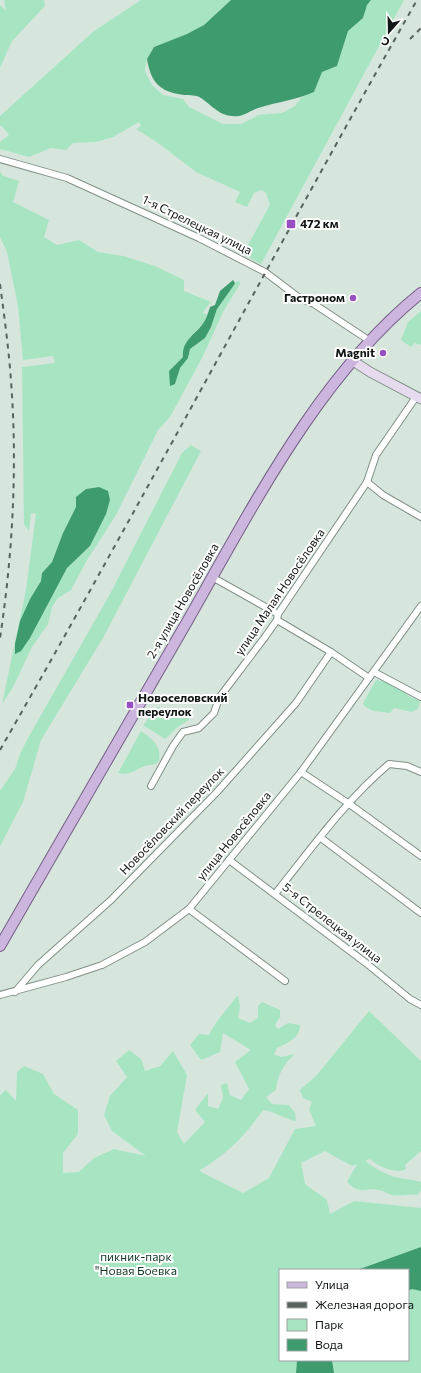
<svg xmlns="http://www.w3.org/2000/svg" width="421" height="1373" font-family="Commissioner,sans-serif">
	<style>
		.green { fill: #a7e5c2; fill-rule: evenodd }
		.water { fill: #3e9b6e }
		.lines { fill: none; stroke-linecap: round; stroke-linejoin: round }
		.street-casing { stroke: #818f87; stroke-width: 8 }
		.secondary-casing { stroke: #818f87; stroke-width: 11 }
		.primary-casing { stroke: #755f87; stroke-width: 12 }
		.street { stroke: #fff; stroke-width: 6 }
		.secondary { stroke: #e6dbee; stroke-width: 9 }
		.primary { stroke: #cdb6dd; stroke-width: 10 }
		.rail { stroke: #59635d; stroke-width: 2; stroke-dasharray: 5 5; stroke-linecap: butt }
		.poi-dot { fill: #984fc1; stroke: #fff; stroke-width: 1.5 }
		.labels { text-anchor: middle; stroke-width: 4; stroke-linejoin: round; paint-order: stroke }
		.poi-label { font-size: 12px; font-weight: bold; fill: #101613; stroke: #fff; text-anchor: start }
		.street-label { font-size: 12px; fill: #101613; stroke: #fff }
		.park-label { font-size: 12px; fill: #123a27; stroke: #fff }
	</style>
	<rect width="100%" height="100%" fill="#d6e6dc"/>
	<!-- green -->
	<g class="green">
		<polygon points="4,0 44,0 45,6 12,41 0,68 0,5 6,11"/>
		<polygon points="141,0 231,0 204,25 187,34 154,47 147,59 145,71 152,85 163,95 183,99 189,107 223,124 241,124 257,116 263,117 256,115 282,113 295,106 302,97 314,92 322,72 337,66 348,31 363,18 367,5 371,0 404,0 261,264 243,254 270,205 266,193 261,190 254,193 247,207 235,202 240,192 196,172 158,143 136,129 141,126 139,122 113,137 96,142 73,143 66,150 51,148 29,157 0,149 0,142 9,135 2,126 0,126 0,116 94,31"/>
		<path d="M0 171 3 176 19 181 13 202 49 220 44 237 57 245 79 240 98 252 123 256 155 266 184 280V291L211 302 202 313 207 314 203 324 189 338 183 357 169 371 175 384 180 368 188 358 190 349 205 338 211 327 217 309 235 283 239 280 240 284 223 312 203 356 170 417 158 430 116 515 87 560 71 590 58 598 52 607 48 624 32 647 13 687 2 704 26 590 36 514 31 513 29 531 24 524 22 367 55 363 53 356 23 360 18 306 7 252 0 237ZM99 487 97 532 90 546 67 568 30 638 20 621 30 599 41 581 42 573 52 562 63 533 76 507V497L86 489Z"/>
		<polygon points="421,311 421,345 415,343 411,347 401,340 408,322"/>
		<polygon points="191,445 201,451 103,638 41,740 23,802 0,846 0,791 15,769 20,754 28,738 110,594 182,453"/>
		<polygon points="376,680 387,682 403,691 410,697 420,701 418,709 412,712 394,708 390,713 373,711 364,706 363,703"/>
		<polygon points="159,707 173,714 179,710 185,711 189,715 189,720 179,726 165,739 143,725 150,717 156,721 151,713 153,709"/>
		<path d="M141 731C152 738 162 747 159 761 153 766 152 764 145 766 135 770 129 776 118 773Z"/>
		<path d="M238 995 240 1006 238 1018 250 1023 258 1018V1006L262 1002 280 1010V1017L275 1025 278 1029 288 1023 300 1025C300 1039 287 1043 277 1048L274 1054 281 1057 295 1054C283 1065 278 1074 276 1090L266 1097 272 1104 289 1105 295 1113 296 1121C284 1119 274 1111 263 1110 245 1136 227 1154 200 1170L201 1172 243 1193 269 1178 295 1129 316 1126 309 1110 312 1102 303 1098 300 1090 317 1075 369 1011 421 1061V1151L405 1165 406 1169C397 1175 377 1166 370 1159L365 1161C375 1168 386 1175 399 1178 407 1180 413 1179 421 1182V1190L418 1195C409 1194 400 1196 392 1195 388 1194 384 1191 379 1190 365 1187 360 1196 347 1182L357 1164 352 1166 325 1151 301 1163 305 1184 327 1200 330 1214 354 1201 421 1208V1247L357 1270H280V1360H297L296 1373H0V1095L6 1090 16 1101 17 1072 24 1066 43 1074 54 1094 78 1110V1134L63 1153V1173L79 1172 94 1158 114 1149 146 1156 112 1131 104 1115 110 1096 127 1077 116 1061 129 1050 141 1059 145 1071 160 1066 173 1051 187 1075 177 1132 184 1144 205 1122 195 1110 208 1093V1106L218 1109 223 1098 221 1085 227 1083 230 1095 241 1100 249 1089 235 1062 251 1050 223 1033 220 1052 201 1060 190 1045 199 1034 209 1035C216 1020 228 1008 238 995Z"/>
		<polygon points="412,1289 421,1291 421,1373 334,1373 332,1360 408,1360 408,1291"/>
	</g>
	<!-- water -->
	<g class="water">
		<path d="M231 0H371L367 5 363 18 348 31 337 66 322 72 314 92C296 100 277 102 258 108 252 110 245 115 239 116 221 118 214 107 201 98 197 95 189 95 184 95 159 92 151 82 147 59L154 47 187 34 204 25Z"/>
		<path d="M233 280 235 283 234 285 217 309 211 327 205 338 190 349 188 358 180 368 175 384 170 386 169 371 183 357C182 341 193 336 202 325 206 320 208 313 210 307L215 305 220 291Z"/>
		<polygon points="99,487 108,491 110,500 106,514 90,546 67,568 30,638 21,651 15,654 15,644 20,621 30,599 41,581 42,573 52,562 63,533 76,507 76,497 86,489"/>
		<polygon points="421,1247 421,1291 412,1289 408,1291 408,1270 357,1270"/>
		<polygon points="297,1360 332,1360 334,1373 296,1373"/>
	</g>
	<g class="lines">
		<defs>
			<g id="street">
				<polyline points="0,159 67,178 199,238 265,272 298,297 314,304 370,341"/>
				<polyline points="367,482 383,495 421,517"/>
				<polyline points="212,577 278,614"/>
				<polyline points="277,620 331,652 369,678"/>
				<polyline points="374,672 421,697"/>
				<polyline points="301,772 348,803 421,856"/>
				<polyline points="151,786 173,746 183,732 199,728 214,713 219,698 265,637 277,620 278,614 367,482 376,455 416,397"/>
				<polyline points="321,838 421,913"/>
				<polyline points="229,860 366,963 410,999 421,1005"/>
				<path d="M275 894C311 849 345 801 389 764L407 766 421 772"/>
				<polyline points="189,909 285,981"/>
				<polyline points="15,992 38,965 111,900 217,792 296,703 331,652"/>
				<polyline points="0,995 66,977 102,965 145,942 189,909 301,772 421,606"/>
			</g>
			<polyline id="secondary" points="353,361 370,372 421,399"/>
			<path id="primary" d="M0 946C63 838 125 729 188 620 252 508 319 375 421 293"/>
		</defs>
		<!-- street casing -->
		<use href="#street" class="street-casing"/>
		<!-- secondary casing -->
		<use href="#secondary" class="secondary-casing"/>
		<!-- primary casing -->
		<use href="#primary" class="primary-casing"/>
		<!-- street -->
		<use href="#street" class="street"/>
		<!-- secondary -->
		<use href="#secondary" class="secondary"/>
		<!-- primary -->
		<use href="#primary" class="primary"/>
		<!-- rail -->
		<g class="rail">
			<polyline points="410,39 421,28"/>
			<path d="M0 284C5 321 10 359 12 396 17 475 12 559 0 638"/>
			<path d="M0 750C142 502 276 249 417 0"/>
		</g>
	</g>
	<!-- markers -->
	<g class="poi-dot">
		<rect x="286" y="219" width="10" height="10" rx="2"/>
		<circle cx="353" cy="298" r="4"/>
		<circle cx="383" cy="353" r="4"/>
		<rect x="126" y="701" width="8" height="8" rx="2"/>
	</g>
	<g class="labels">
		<!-- poi labels -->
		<g class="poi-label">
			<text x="300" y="228">472 км</text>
			<text x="345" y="302" text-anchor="end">Гастроном</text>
			<text x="375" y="357" text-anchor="end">Magnit</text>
			<text x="138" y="702">Новоселовский<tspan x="138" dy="14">переулок</tspan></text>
		</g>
		<!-- street labels -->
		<g class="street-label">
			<text transform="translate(197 225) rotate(26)" y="4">1-я Стрелецкая улица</text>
			<text transform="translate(280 592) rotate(-56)" y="4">улица Малая Новосёловка</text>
			<text transform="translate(183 601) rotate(-60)" y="4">2-я улица Новосёловка</text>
			<text transform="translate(172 821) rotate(-46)" y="4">Новосёловский переулок</text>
			<text transform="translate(234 836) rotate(-51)" y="4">улица Новосёловка</text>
			<text transform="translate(332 923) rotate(38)" y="4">5-я Стрелецкая улица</text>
		</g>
		<!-- park labels -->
		<g class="park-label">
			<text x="136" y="1261">пикник-парк<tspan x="136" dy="14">"Новая Боевка</tspan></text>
		</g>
	</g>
	<!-- legend -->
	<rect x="279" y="1269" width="130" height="92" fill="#ffffff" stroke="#9fa2a1"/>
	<rect x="287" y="1282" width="20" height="6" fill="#cdb6dd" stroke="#9fa2a1"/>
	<text x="315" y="1289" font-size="12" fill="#101613">Улица</text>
	<rect x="287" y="1302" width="20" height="6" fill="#59635d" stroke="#9fa2a1"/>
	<text x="315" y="1309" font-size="12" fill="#101613">Железная дорога</text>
	<rect x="287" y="1319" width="20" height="12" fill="#a7e5c2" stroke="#9fa2a1"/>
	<text x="315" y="1329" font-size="12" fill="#101613">Парк</text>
	<rect x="287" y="1339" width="20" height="12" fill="#3e9b6e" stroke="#9fa2a1"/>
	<text x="315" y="1349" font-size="12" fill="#101613">Вода</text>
	<!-- north arrow -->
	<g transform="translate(389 32) rotate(200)" stroke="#ffffff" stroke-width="3" paint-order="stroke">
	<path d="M0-3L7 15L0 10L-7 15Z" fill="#101613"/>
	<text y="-6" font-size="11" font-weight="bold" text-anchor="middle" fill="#101613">С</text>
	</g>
</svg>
